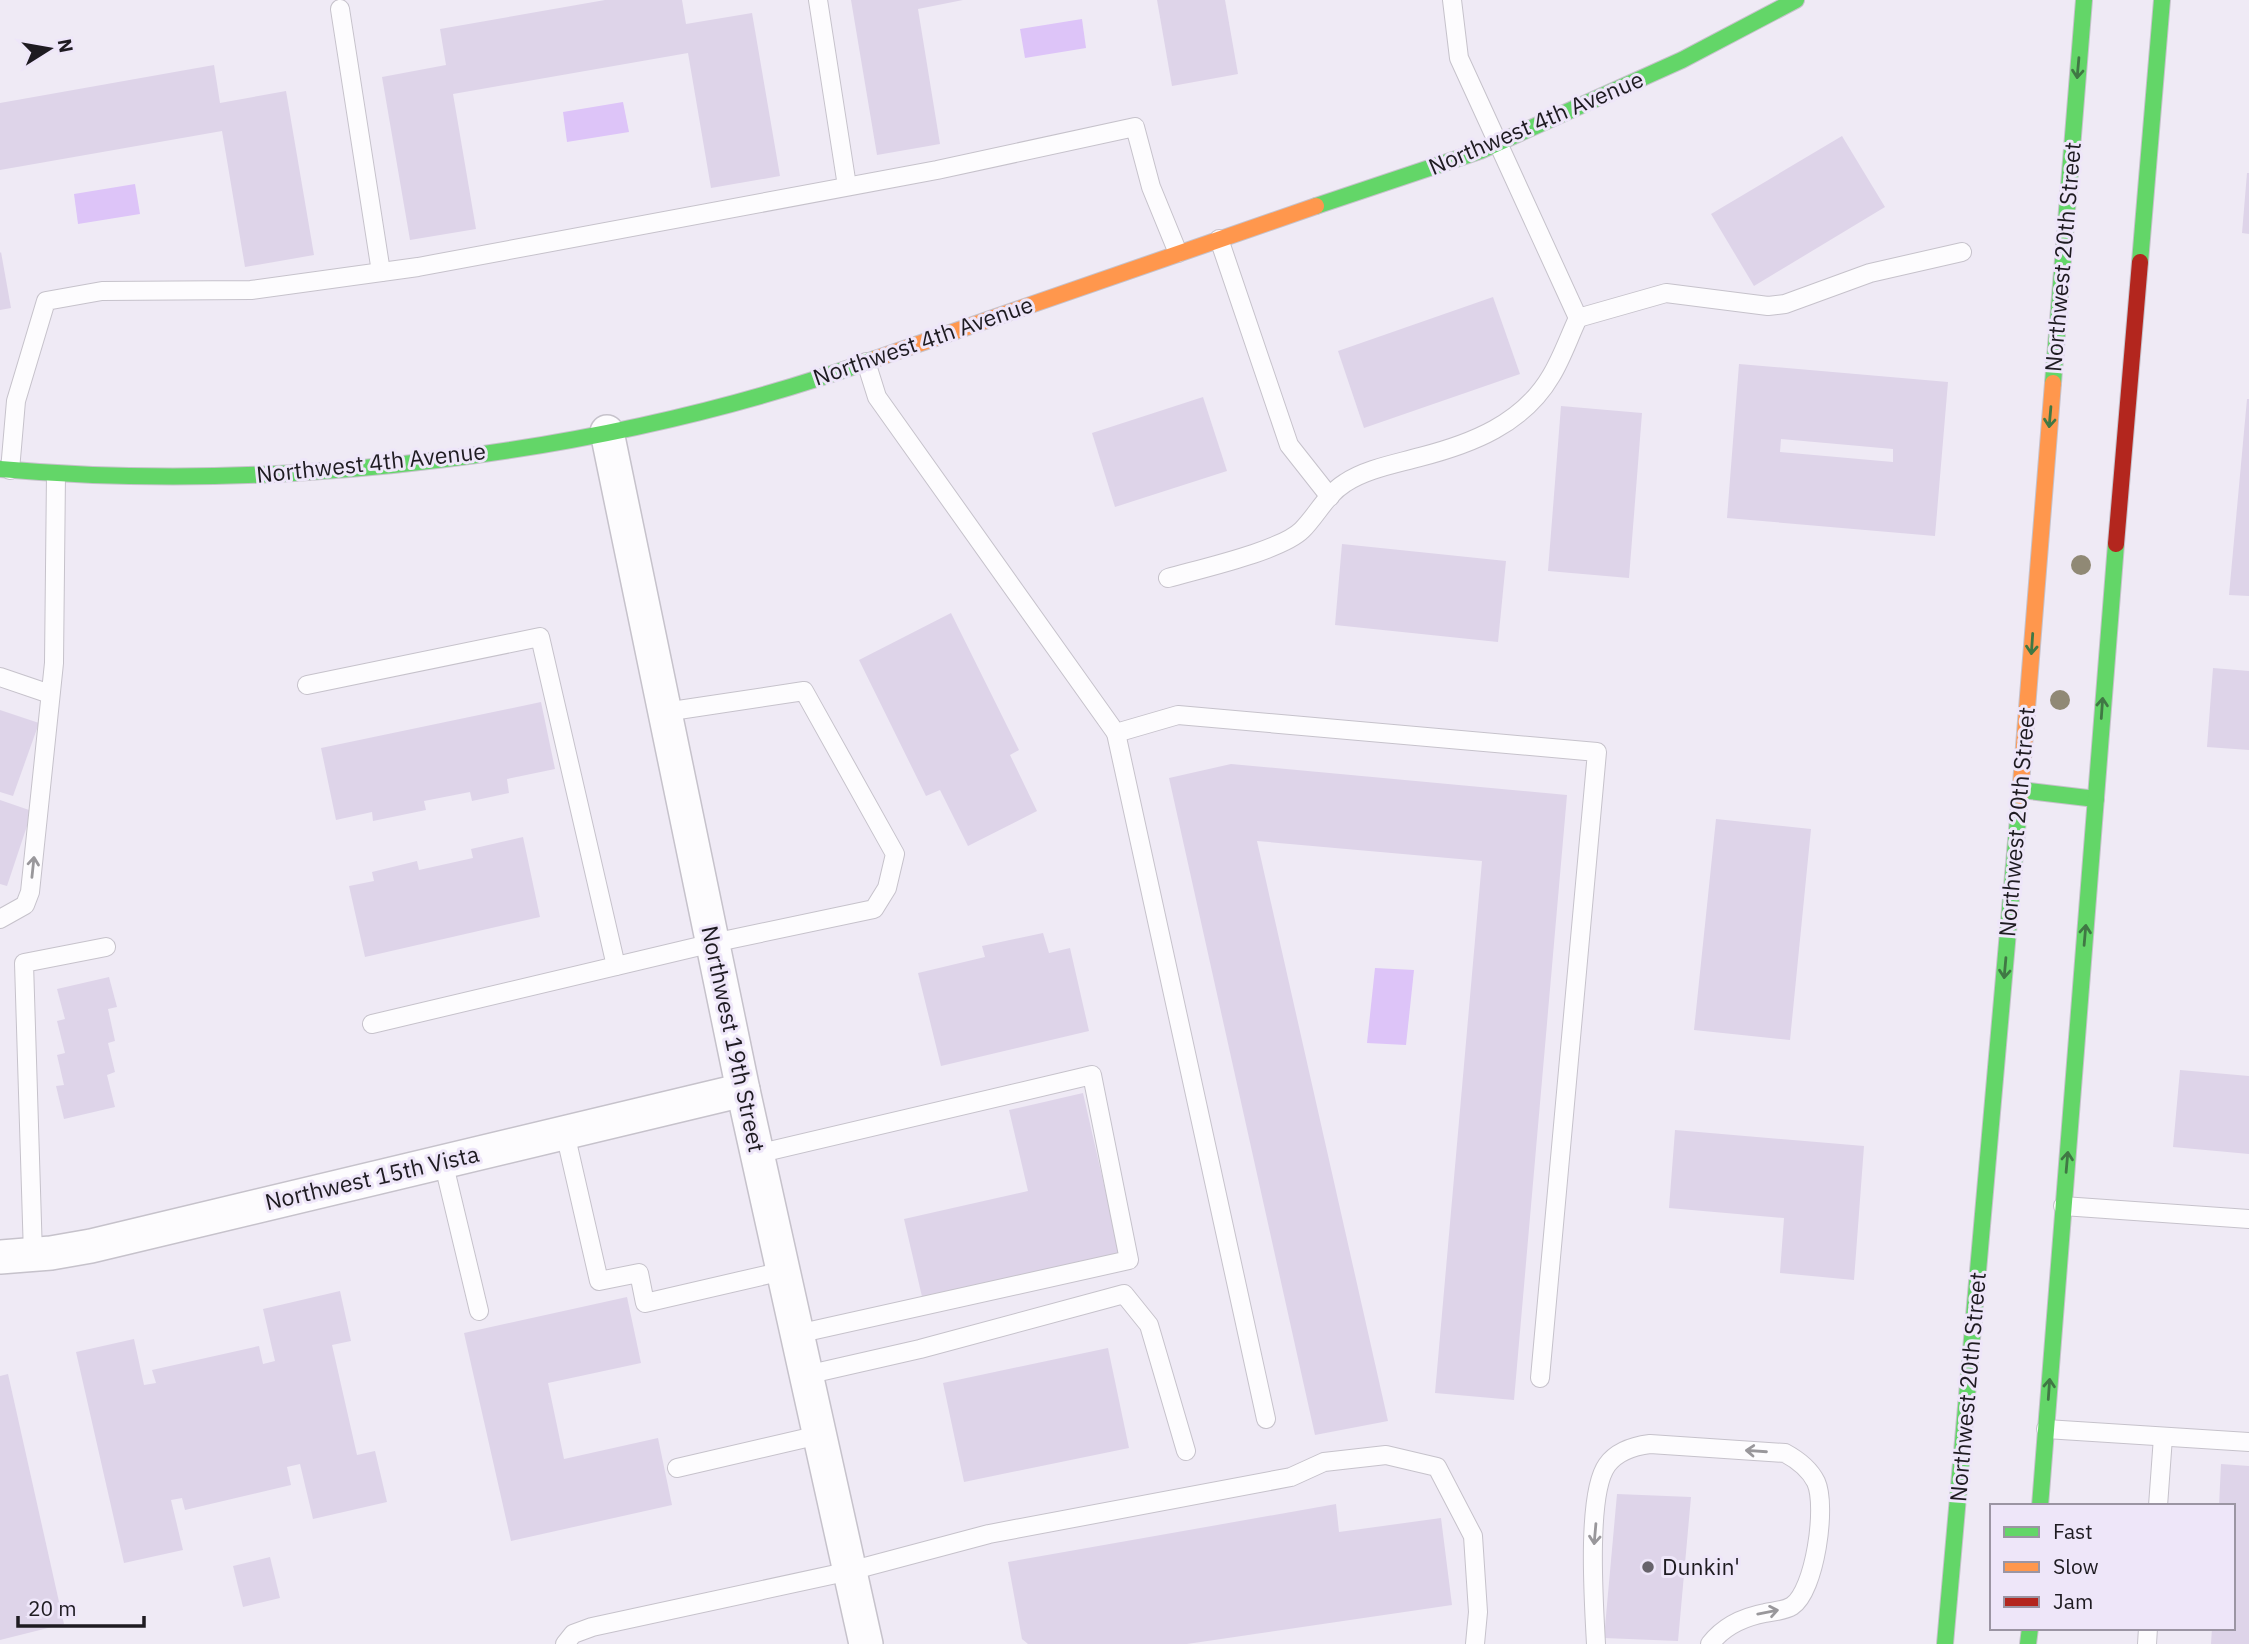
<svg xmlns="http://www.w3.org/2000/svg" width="2249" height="1644" font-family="'IBM Plex Sans',sans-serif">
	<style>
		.water { fill: #ddc4f8 }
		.building { fill: #ded4e9; fill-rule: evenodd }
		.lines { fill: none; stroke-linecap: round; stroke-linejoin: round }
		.lane-casing { stroke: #c6c2cb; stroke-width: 20 }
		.street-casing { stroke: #c6c2cb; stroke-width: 36 }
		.fast-casing { stroke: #c6c2cb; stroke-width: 18 }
		.slow-casing { stroke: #c6c2cb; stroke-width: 18 }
		.jam-casing { stroke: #c6c2cb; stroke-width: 18 }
		.lane { stroke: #fdfcfe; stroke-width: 18 }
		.street { stroke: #fdfcfe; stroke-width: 33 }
		.fast { stroke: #63d668; stroke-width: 16 }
		.slow { stroke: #ff974d; stroke-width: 16 }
		.jam { stroke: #b3261e; stroke-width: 16 }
		.tree { fill: #908975 }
		.oneway { stroke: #407844 }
		.oneway2 { stroke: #99979b }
		.poi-dot { fill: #67636b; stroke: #eee6f9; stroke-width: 2.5 }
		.labels { text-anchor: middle; stroke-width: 6; stroke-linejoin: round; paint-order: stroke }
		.street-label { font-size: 23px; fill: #1e1b21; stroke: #eee6f9 }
		.poi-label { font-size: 23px; fill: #1e1b21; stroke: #eee6f9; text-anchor: start }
	</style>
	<rect width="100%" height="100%" fill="#efeaf5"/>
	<!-- water -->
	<g class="water">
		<polygon points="1082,19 1086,48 1025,58 1020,29"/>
		<polygon points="623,102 629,132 567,142 563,112"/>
		<polygon points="135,184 140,214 78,224 74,194"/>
		<polygon points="1375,968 1414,970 1406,1045 1367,1043"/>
	</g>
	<!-- building -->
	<g class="building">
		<polygon points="605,0 682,0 686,24 752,13 780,176 711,188 688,53 453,94 476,229 410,240 382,77 446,65 440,29"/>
		<polygon points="851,0 963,0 918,9 940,144 877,155"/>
		<polygon points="1157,0 1225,0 1238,74 1172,86"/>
		<polygon points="214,65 220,103 286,91 314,255 245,267 222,131 0,170 0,103"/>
		<polygon points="1842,136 1885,207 1754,286 1711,214"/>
		<polygon points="2247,173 2249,173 2249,234 2242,233"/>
		<polygon points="1,252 11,308 0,310 0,253"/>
		<polygon points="1493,297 1520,374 1364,428 1338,351"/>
		<path d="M1739 364 1948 382 1935 536 1727 518ZM1781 439 1893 449V462L1780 452Z"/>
		<polygon points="1203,397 1227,471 1115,507 1092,433"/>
		<polygon points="2247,399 2249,399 2249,596 2229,595"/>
		<polygon points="1561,406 1642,413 1629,578 1548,571"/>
		<polygon points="1342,544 1506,561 1498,642 1335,625"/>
		<polygon points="951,613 1019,750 1010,755 1037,811 968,846 940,790 926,796 859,660"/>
		<polygon points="2213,668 2249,671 2249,750 2207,747"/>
		<polygon points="541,702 555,769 507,779 509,793 472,801 470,792 424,801 426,810 373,821 372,812 336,820 321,748"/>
		<polygon points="0,710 39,723 13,796 0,792"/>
		<polygon points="1231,764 1567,795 1514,1400 1435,1393 1482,861 1257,841 1388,1421 1315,1435 1169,778"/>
		<polygon points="0,800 32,811 7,886 0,884"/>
		<polygon points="1716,819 1811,829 1790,1040 1694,1030"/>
		<polygon points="523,837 540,917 365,957 349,886 374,881 372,872 417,861 419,870 473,858 471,849"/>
		<polygon points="1043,933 1049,953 1070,948 1089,1031 941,1066 918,973 985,957 982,946"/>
		<polygon points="109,977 117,1007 108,1009 115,1041 108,1043 115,1072 107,1075 115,1107 64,1119 56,1086 64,1085 57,1055 65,1053 57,1021 65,1019 57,989"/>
		<polygon points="2180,1070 2249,1076 2249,1154 2173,1147"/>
		<polygon points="1083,1093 1120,1255 923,1301 904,1219 1028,1191 1009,1110"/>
		<polygon points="1675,1130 1864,1146 1854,1280 1780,1273 1784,1218 1669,1208"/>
		<polygon points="340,1291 351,1341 332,1345 357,1455 375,1451 387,1502 313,1519 300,1464 287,1467 291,1485 185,1510 182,1498 171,1500 183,1550 124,1563 76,1352 134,1339 144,1385 156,1383 152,1370 259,1346 263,1364 275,1361 263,1309"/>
		<polygon points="627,1297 641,1363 548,1383 564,1459 658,1438 672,1505 511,1541 464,1333"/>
		<polygon points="1108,1348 1129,1448 964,1482 943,1383"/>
		<polygon points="8,1374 64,1624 0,1640 0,1376"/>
		<polygon points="2221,1464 2249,1466 2249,1644 2211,1644 2212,1628 2233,1628 2233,1506 2219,1506"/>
		<polygon points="1617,1494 1691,1497 1678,1641 1604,1638"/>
		<polygon points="1336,1504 1339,1532 1441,1518 1452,1605 1187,1644 1028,1644 1022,1639 1008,1562"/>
		<polygon points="270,1557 280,1598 243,1607 233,1566"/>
	</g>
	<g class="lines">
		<defs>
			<g id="lane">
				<polyline points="818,0 847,186"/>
				<polyline points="1452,0 1459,58 1578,318 1666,293 1768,306 1785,304 1870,273 1962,252"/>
				<polyline points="340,9 381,272"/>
				<polyline points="1219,239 1289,445 1330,497"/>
				<polyline points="866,362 877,397 1116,733 1178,715 1597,752 1540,1378"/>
				<polyline points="10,470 16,401 46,301 102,291 251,290 418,267 937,170 1135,127 1151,187 1178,253"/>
				<path d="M1168 578C1199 569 1281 551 1302 530 1317 515 1326 495 1345 483 1366 469 1395 464 1420 457 1471 444 1523 424 1551 376 1562 358 1569 337 1578 318"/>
				<polyline points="0,677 50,694"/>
				<polyline points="307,685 540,637 616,966"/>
				<polyline points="1116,733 1266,1419"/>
				<polyline points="0,919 25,905 30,892 54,663 56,474"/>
				<polyline points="372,1024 713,943 874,909 887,888 895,854 804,691 665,712"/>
				<polyline points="565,1133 599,1281 639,1273 645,1303 783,1271"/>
				<polyline points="757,1154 1092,1075 1129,1260 797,1334"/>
				<polyline points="443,1161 479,1311"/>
				<polyline points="2063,1206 2249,1219"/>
				<polyline points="33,1255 24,963 106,947"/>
				<polyline points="806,1375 920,1349 1124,1294 1149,1325 1186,1451"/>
				<polyline points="2046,1429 2249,1442"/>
				<polyline points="677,1468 819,1435"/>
				<polyline points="2158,1506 2163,1437"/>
				<polyline points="565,1644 573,1634 592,1627 850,1571 989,1534 1291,1477 1324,1462 1386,1455 1437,1467 1473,1536 1478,1612 1475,1644"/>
				<path d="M1596 1644C1594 1606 1586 1494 1607 1465 1617 1451 1634 1446 1650 1444L1785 1453C1798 1460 1809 1468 1816 1482 1827 1506 1815 1591 1792 1606 1784 1611 1774 1611 1765 1613 1744 1617 1723 1627 1710 1644"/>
				<polyline points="2147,1644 2148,1628"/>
			</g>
			<g id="street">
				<polyline points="607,432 743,1090 866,1644"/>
				<polyline points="0,1257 51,1253 91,1246 743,1090"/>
			</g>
			<g id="fast">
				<polyline points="1316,206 1480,151 1682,60 1796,0"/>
				<polyline points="2140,262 2162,0"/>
				<polyline points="2053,383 2084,0"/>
				<path d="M0 469C283 494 608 455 875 359"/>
				<polyline points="2021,790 2096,799"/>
				<polyline points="2040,1506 2116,544"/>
				<polyline points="1945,1644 2020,796"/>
				<polyline points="2028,1644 2030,1628"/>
			</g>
			<g id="slow">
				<polyline points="875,359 1316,206"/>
				<polyline points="2020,796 2053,383"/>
			</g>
			<polyline id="jam" points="2116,544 2140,262"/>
		</defs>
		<!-- lane casing -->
		<use href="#lane" class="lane-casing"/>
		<!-- street casing -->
		<use href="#street" class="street-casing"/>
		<!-- fast casing -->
		<use href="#fast" class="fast-casing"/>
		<!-- slow casing -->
		<use href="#slow" class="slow-casing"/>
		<!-- jam casing -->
		<use href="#jam" class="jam-casing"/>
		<!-- lane -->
		<use href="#lane" class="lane"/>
		<!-- street -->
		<use href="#street" class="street"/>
		<!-- fast -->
		<use href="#fast" class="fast"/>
		<!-- slow -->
		<use href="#slow" class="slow"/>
		<!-- jam -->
		<use href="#jam" class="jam"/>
	</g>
	<!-- trees -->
	<g class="tree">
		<circle cx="2081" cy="565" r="10"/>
		<circle cx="2060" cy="700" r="10"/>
	</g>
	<!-- one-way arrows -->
	<defs><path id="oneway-shaft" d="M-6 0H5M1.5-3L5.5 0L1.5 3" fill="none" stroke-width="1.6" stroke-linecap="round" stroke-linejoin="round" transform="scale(1.75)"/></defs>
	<g class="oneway">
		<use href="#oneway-shaft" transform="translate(2078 68) rotate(95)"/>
		<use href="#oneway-shaft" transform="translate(2050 417) rotate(95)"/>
		<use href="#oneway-shaft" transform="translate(2032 644) rotate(94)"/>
		<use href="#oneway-shaft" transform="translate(2102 708) rotate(-86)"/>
		<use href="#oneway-shaft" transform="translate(2085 935) rotate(-85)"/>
		<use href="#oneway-shaft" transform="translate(2005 968) rotate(95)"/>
		<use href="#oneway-shaft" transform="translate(2067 1162) rotate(-85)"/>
		<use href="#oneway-shaft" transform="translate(2049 1389) rotate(-86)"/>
	</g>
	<g class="oneway2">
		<use href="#oneway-shaft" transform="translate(33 867) rotate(-84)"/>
		<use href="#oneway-shaft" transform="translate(1756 1451) rotate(-176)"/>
		<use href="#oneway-shaft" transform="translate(1595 1534) rotate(95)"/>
		<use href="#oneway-shaft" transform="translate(1768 1612) rotate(-11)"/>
	</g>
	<!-- markers -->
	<circle class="poi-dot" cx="1648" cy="1567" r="7"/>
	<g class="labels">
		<!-- street labels -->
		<g class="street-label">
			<text transform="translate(1536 123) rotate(-23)" y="8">Northwest 4th Avenue</text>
			<text transform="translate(2063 257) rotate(-85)" y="8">Northwest 20th Street</text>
			<text transform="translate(923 341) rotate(-19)" y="8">Northwest 4th Avenue</text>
			<text transform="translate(371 463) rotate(-6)" y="8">Northwest 4th Avenue</text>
			<text transform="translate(2017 822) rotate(-85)" y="8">Northwest 20th Street</text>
			<text transform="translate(733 1039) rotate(78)" y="8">Northwest 19th Street</text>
			<text transform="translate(372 1178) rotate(-13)" y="8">Northwest 15th Vista</text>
			<text transform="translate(1968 1387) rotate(-85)" y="8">Northwest 20th Street</text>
		</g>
		<!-- poi labels -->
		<g class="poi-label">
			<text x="1662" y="1575">Dunkin'</text>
		</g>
	</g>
	<!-- legend -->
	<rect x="1990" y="1504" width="245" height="126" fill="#eee6f9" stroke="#9b95a3" stroke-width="2"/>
	<rect x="2004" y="1527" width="35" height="10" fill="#63d668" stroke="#9b95a3" stroke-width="2"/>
	<text x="2053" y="1539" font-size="21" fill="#1e1b21">Fast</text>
	<rect x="2004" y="1562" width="35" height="10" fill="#ff974d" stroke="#9b95a3" stroke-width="2"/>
	<text x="2053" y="1574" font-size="21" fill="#1e1b21">Slow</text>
	<rect x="2004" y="1597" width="35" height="10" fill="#b3261e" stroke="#9b95a3" stroke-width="2"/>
	<text x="2053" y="1609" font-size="21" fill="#1e1b21">Jam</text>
	<!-- north arrow -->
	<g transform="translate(49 49) rotate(79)" stroke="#eee6f9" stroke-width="5" paint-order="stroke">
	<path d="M0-5L12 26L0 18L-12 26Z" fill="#1e1b21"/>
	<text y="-10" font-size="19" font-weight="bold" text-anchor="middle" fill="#1e1b21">N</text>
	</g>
	<!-- scale -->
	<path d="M18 1616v10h126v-10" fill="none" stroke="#1e1b21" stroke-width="3.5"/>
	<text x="28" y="1616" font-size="21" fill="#1e1b21" stroke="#eee6f9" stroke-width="5" paint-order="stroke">20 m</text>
</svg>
